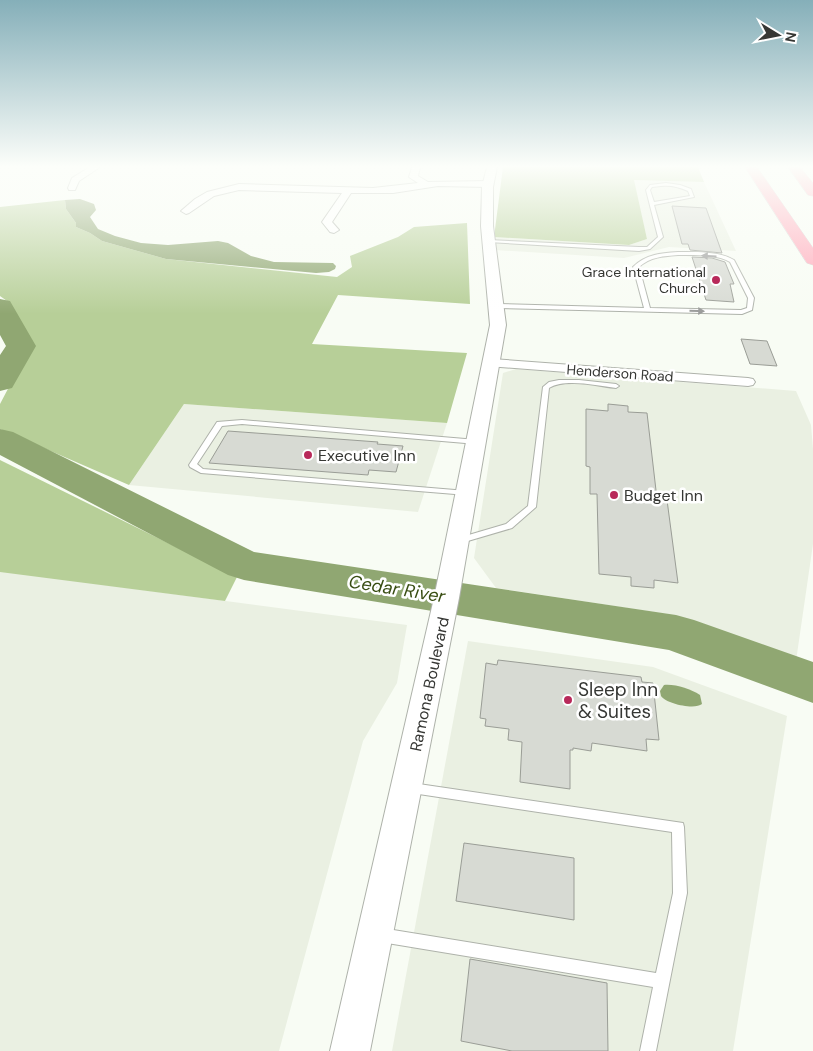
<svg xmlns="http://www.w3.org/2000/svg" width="813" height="1051" font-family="'DM Sans',sans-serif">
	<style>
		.built { fill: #eaf0e2 }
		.forest { fill: #b7cf98 }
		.water { fill: #90a772 }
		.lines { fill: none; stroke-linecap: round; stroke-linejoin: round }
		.river { fill: #90a772; fill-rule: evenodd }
		.building { fill: #d7dad3; stroke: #9a9d96 }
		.service-casing { stroke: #aeb2aa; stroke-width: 2 }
		.minor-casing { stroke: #aeb2aa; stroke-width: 2 }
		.tertiary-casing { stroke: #aeb2aa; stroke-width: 2 }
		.motorway-casing { stroke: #d7d7d6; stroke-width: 1 }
		.service { fill: #fff; fill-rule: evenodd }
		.minor { fill: #fff; fill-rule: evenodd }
		.tertiary { fill: #fff; fill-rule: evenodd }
		.motorway { fill: #ffa9ba; fill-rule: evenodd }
		.oneway { fill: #9a9b9a }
		.poi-dot { fill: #b8295a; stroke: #fff; stroke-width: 2 }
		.labels { text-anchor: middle; stroke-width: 5; stroke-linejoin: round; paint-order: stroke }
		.far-poi-label { font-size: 14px; fill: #363734; stroke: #fff; text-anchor: end }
		.far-street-label { font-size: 14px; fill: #363734; stroke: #fff }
		.poi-label { font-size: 16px; fill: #363734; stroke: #fff; text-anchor: start }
		.street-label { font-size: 16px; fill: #363734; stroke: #fff }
		.water-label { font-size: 18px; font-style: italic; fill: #384d12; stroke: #fff }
		.near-poi-label { font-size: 19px; fill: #363734; stroke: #fff; text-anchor: start }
	</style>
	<rect width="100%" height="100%" fill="#f8fcf4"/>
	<!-- built -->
	<g class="built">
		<polygon points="633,180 704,182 736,251 669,247 624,258 495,250 494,237 629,245 647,239"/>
		<polygon points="516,369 796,391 811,425 813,449 813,544 796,661 667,614 496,588 474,558 503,373"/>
		<polygon points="184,404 447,423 418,512 129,485"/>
		<polygon points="0,571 407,625 397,683 363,741 279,1051 0,1051"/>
		<polygon points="468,641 653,667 787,716 733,1051 392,1051"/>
	</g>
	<!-- forest -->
	<g class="forest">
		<polygon points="503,167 698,167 704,182 634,180 647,239 629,245 494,237"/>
		<polygon points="65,200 66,209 76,223 76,227 90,233 102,241 166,259 337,277 352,267 350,256 398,237 414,227 467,223 470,304 338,295 312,344 467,353 447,423 184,404 129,485 0,429 0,404 31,345 7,301 0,296 0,207"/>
		<polygon points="0,460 237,577 225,601 0,572"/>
	</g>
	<!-- water -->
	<g class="water">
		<polygon points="80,199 94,204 96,210 90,217 98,229 115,236 141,243 168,245 218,241 228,243 251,256 274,262 333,263 336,266 335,269 329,272 316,273 166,259 102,241 90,233 76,227 76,223 66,209 65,200"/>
		<path d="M664 685C676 684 690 689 700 695L702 704C695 710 666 704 661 696L660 691Z"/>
	</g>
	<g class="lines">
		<!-- river -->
		<g class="river">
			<polygon points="0,299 10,301 36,346 12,388 0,391 0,355 6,346 0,335"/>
			<polygon points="0,429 13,432 254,552 676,615 694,620 813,662 813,703 669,650 244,580 228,575 0,455"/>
		</g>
	</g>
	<!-- building -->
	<g class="building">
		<polygon points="672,206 706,208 722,253 690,250 688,244 682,244"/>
		<polygon points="692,257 712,258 725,262 734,284 730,284 734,302 706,300"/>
		<polygon points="741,339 767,341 777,366 750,364"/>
		<polygon points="608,404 628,406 628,412 647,413 657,499 667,500 678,583 654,580 654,588 631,586 631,577 599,574 597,494 590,494 590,467 586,466 586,409 608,411"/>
		<polygon points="228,431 378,442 377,444 403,446 396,472 369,470 368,475 209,463"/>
		<polygon points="498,660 641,677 642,682 653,683 659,740 646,739 647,751 592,743 591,751 573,748 573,750 570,750 570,789 520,782 522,742 508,740 509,729 485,726 486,719 480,718 486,663 497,665"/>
		<polygon points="464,843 574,858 574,920 456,901"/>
		<polygon points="470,959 607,983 608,1051 512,1051 461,1041"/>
	</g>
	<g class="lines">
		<defs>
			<g id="service">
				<path d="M666 183 680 185 691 189 694 197 654 205 663 237 650 249 639 251 488 242 486 241 488 240 639 247H647L658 237 646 190 650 185ZM661 186C671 185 679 187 688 191L690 196 654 202 650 190 652 187Z"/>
				<path d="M678 252C696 252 719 251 734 260L754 298 752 310 742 314 498 308 495 306 498 304 644 308 633 267C646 254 662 253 678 252ZM678 255C693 255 718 254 730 262L748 298 747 308 741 310 650 308 639 267C650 257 664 256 678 255Z"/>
				<path d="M559 380H579L616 384 619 386 616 388C597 386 566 378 549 388L536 507 512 528 461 543H455L454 541 455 539 506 524 528 506 543 387 549 382Z"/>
				<polygon points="242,420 477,440 481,442 477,444 242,424 222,426 197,464 203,469 467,491 471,493 467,495 201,473 190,467 189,465 217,422"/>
				<polygon points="412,783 683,823 684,827 687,893 656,1051 640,1051 653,987 381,942 376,940 374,935 376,930 381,928 656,973 673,893 672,832 412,793 408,792 406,788 408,784"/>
			</g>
			<g id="minor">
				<polygon points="90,167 100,167 79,181 75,190 69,190 68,188 72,178"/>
				<polygon points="412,167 420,167 418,176 428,182 488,181 492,184 488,187 438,186 393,193 351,193 332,222 339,230 334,233 330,232 322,222 342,193 239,190 214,196 189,213 186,214 181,211 195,199 207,192 239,184 373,188 418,183 409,177"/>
				<polygon points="492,359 748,378 753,379 755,382 753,385 748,386 487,366 485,363"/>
			</g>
			<polygon id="tertiary" points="487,167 497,167 493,187 493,226 506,325 459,598 370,1051 330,1051 434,598 490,325 481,226 482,187"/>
			<g id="motorway">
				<polygon points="745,167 757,167 813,248 813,265 807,263"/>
				<polygon points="788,167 800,167 813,183 813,196 808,195"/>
			</g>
		</defs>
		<!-- service casing -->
		<use href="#service" class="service-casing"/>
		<!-- minor casing -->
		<use href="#minor" class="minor-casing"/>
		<!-- tertiary casing -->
		<use href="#tertiary" class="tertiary-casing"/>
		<!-- motorway casing -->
		<use href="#motorway" class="motorway-casing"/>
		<!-- service -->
		<use href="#service" class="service"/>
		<!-- minor -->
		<use href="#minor" class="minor"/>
		<!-- tertiary -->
		<use href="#tertiary" class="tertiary"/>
		<!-- motorway -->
		<use href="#motorway" class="motorway"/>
	</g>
	<!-- one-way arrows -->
	<defs><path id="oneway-solid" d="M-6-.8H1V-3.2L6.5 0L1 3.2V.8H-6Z" transform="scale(1.25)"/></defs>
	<g class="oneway">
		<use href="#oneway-solid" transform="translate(709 256) rotate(-177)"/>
		<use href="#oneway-solid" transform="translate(697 311) rotate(1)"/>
	</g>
	<!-- sky -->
	<linearGradient id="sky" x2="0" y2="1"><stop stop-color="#85afb9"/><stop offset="0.53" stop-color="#fcfefa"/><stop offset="1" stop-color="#fcfefa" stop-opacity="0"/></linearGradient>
	<rect width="813" height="314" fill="url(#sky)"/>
	<!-- markers -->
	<g class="poi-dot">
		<circle cx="716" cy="280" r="5"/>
		<circle cx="308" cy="455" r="5"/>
		<circle cx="614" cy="495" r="5"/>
		<circle cx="568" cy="700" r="5"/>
	</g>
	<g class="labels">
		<!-- far-poi labels -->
		<g class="far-poi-label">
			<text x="706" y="277">Grace International<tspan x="706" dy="16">Church</tspan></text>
		</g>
		<!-- far-street labels -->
		<g class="far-street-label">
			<text transform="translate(620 373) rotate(4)" y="5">Henderson Road</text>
		</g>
		<!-- poi labels -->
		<g class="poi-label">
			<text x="318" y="461">Executive Inn</text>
			<text x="624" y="501">Budget Inn</text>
		</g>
		<!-- street labels -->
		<g class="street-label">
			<text transform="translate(429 684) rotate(-78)" y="6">Ramona Boulevard</text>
		</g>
		<!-- water labels -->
		<g class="water-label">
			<text transform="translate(397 589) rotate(9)" y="6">Cedar River</text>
		</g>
		<!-- near-poi labels -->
		<g class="near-poi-label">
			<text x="578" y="696">Sleep Inn<tspan x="578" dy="22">&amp; Suites</tspan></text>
		</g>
	</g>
	<!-- north arrow -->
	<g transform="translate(778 35) rotate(100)" stroke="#ffffff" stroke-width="4" paint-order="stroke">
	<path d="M0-4L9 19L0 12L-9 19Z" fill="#363734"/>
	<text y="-8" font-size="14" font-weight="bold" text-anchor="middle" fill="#363734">N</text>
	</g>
</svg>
